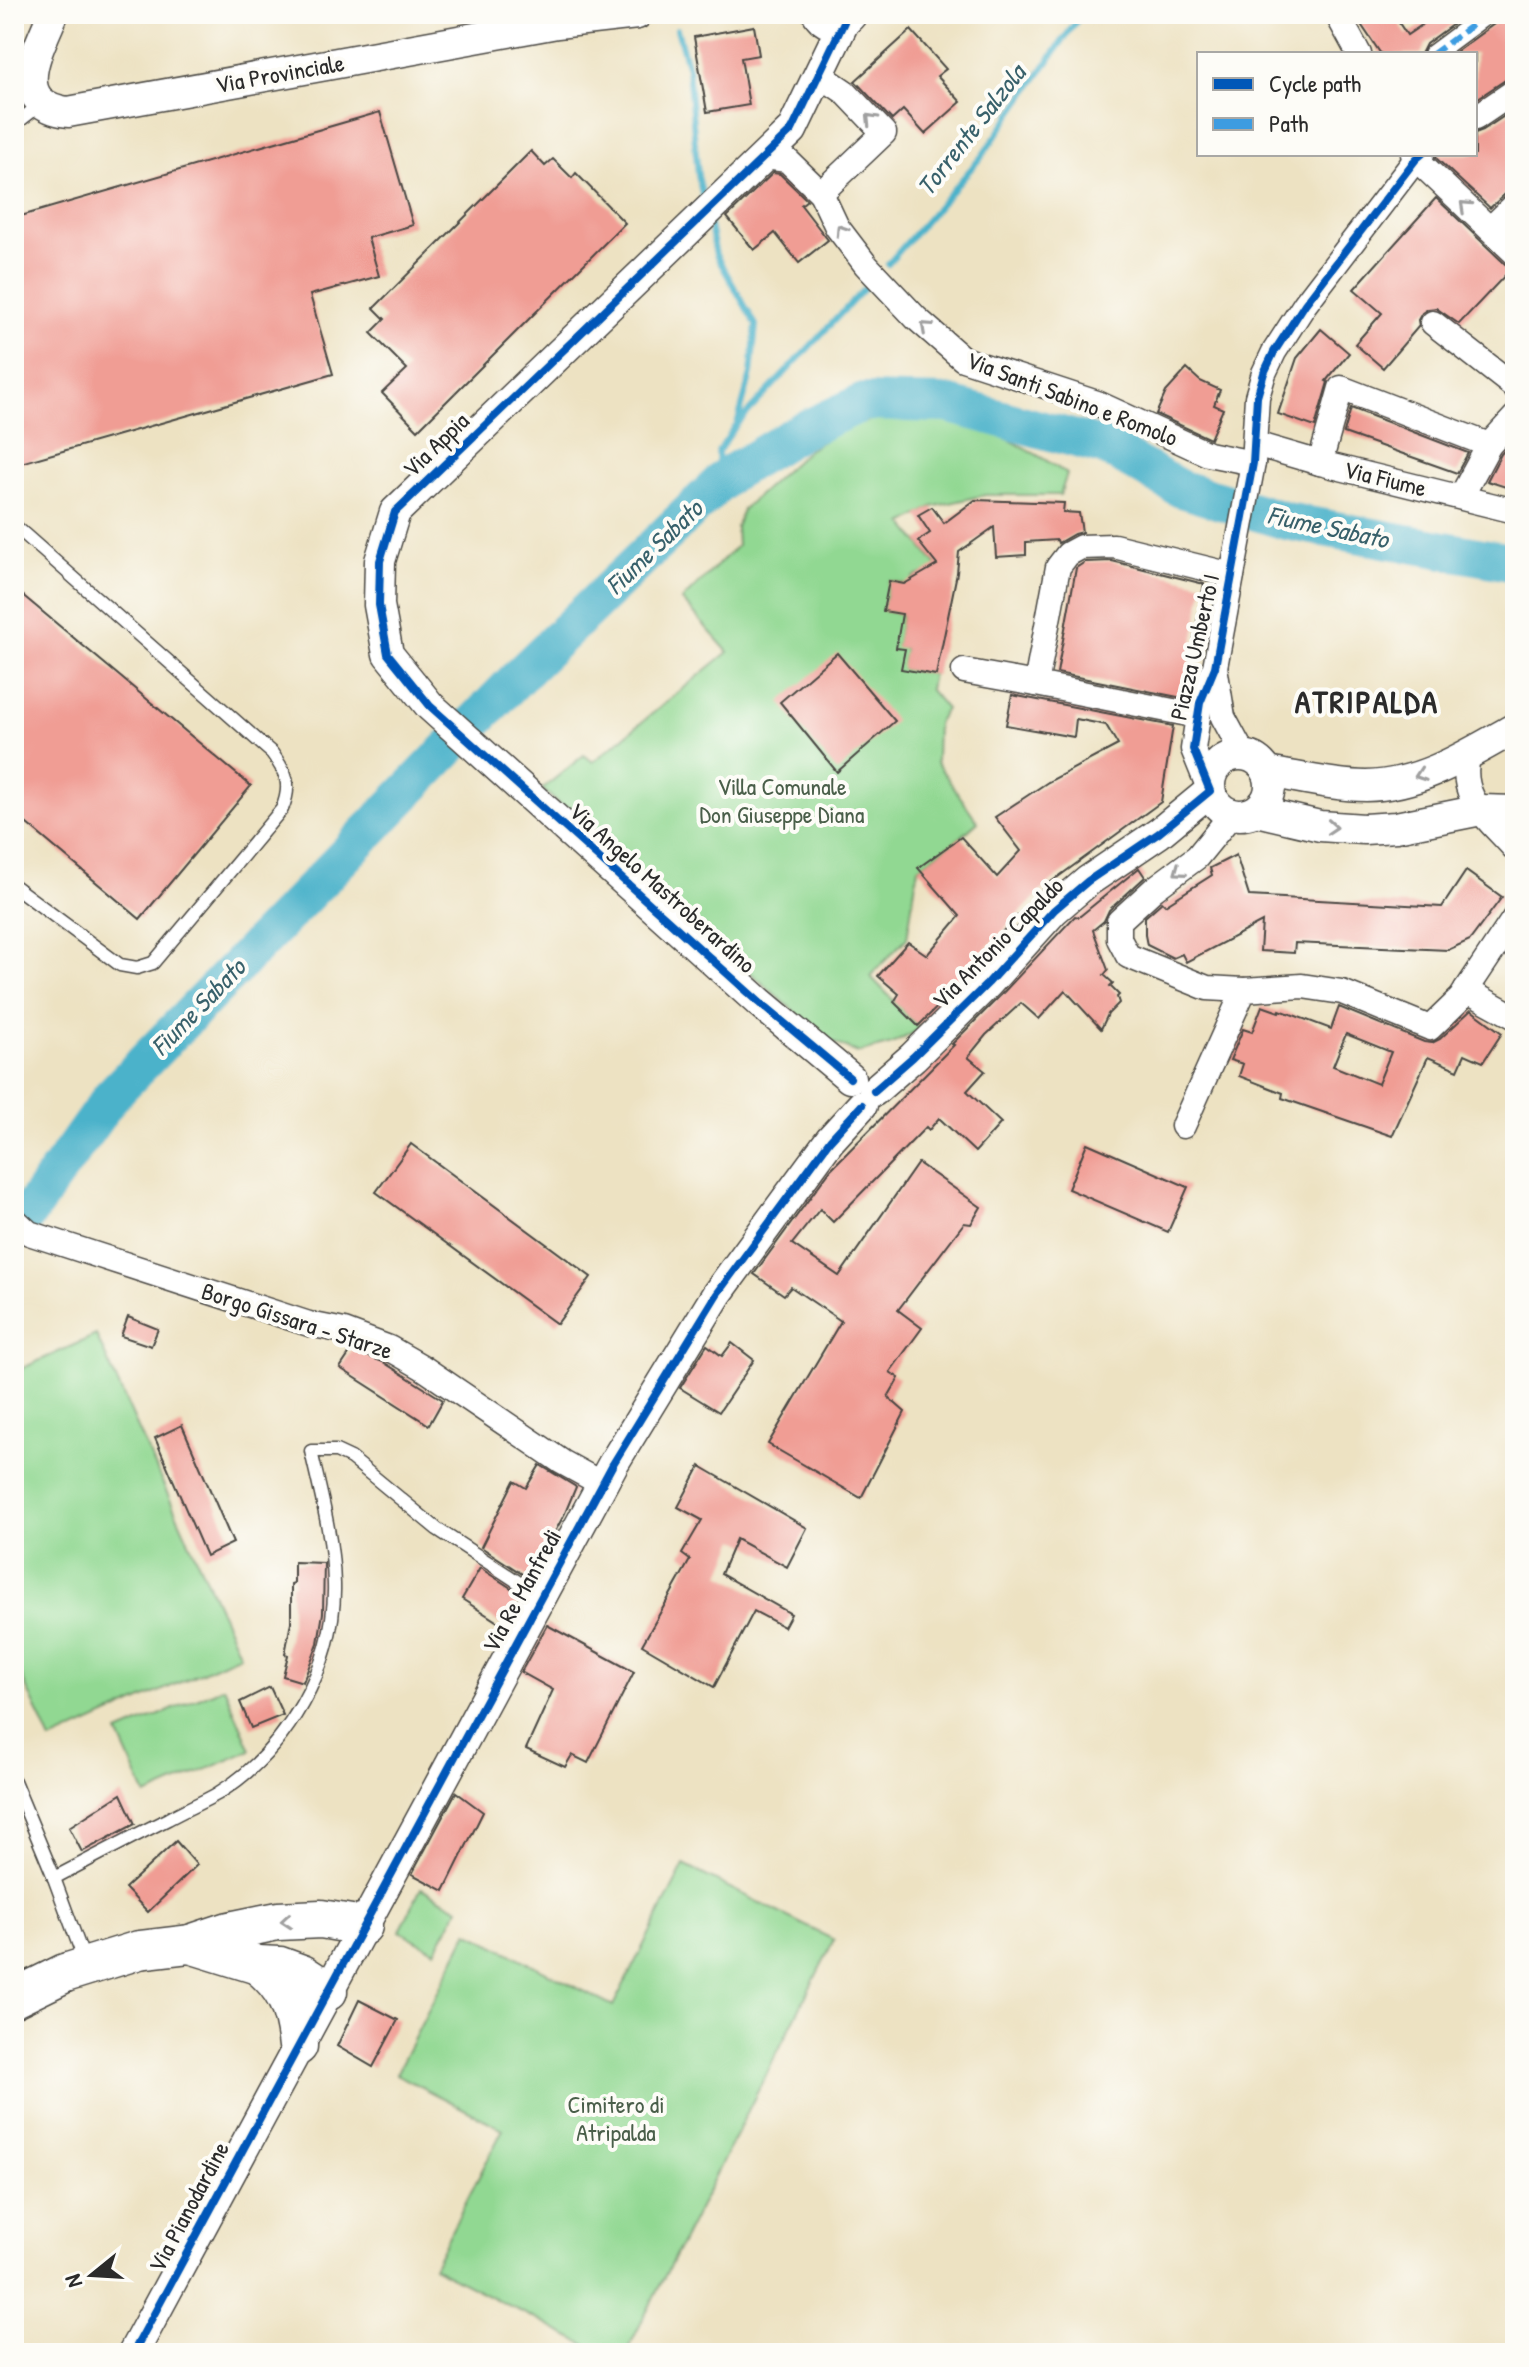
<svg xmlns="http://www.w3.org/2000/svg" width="1529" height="2367" font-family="'Patrick Hand',sans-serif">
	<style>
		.green { fill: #91d892; stroke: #5e825e; stroke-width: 2 }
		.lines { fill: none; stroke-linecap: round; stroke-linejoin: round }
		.stream { stroke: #4bb2ca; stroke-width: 6 }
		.river { stroke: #4bb2ca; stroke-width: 38 }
		.building { fill: #f09d94; fill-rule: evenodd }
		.service-casing { stroke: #484642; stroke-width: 15 }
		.pedestrian-casing { stroke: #484642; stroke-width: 21 }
		.minor-casing { stroke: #484642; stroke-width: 27 }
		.tertiary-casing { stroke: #484642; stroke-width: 33 }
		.trunk-casing { stroke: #484642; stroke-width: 41 }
		.service { stroke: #fff; stroke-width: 12 }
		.pedestrian { stroke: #fff; stroke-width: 18 }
		.minor { stroke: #fff; stroke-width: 24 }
		.tertiary { stroke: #fff; stroke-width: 30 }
		.trunk { stroke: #fff; stroke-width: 38 }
		.quiet { stroke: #3d9ce1; stroke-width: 6; stroke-dasharray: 12 6; stroke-linecap: butt }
		.cycleway-casing { stroke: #fdfcf7; stroke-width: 13 }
		.cycleway { stroke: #0057b8; stroke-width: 8 }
		.oneway { stroke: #a0a0a0 }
		.labels { text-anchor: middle; stroke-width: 8; stroke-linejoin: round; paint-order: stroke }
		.street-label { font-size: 24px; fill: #2b2b2b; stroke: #fdfcf7 }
		.park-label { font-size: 24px; fill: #4a5f4a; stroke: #fdfcf7 }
		.water-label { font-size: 26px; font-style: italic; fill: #38616b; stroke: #fdfcf7 }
		.district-label { font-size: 32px; font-weight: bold; letter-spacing: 2px; fill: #2b2b2b; stroke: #fdfcf7 }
	</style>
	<rect width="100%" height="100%" fill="#fdfcf7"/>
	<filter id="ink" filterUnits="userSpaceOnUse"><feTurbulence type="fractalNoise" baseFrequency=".0125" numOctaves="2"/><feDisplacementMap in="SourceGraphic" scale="16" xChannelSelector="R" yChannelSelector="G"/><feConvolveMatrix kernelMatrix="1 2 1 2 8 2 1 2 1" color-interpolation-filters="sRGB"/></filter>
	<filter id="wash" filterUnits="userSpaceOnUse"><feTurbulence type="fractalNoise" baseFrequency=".006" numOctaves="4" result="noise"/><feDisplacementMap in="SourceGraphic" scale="32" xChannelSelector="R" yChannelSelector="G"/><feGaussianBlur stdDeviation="1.8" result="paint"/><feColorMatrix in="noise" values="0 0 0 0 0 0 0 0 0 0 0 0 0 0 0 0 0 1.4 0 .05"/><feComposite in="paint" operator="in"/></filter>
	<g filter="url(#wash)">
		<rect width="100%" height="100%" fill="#ede2c2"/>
		<!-- green -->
		<g class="green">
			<path d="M908 415C976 419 1010 436 1067 474L1060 495H985L932 507 904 524 937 566C930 573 922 573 913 578L911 585 889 581 884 611 902 614 897 647 905 649 902 669 932 674 929 689 946 709 937 723 936 762 978 822 961 837 918 868 907 938 870 976 921 1029 892 1044 858 1053 827 1040 542 789 584 755 593 762 728 652 682 600 737 546 736 527 743 509 807 451 845 427 875 419Z"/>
			<polygon points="96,1335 240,1655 51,1741 14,1660 14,1372"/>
			<polygon points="224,1687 251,1750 146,1796 118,1733"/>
			<polygon points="684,1865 834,1940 626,2353 602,2353 433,2267 503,2129 396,2074 468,1932 613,2006"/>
			<polygon points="421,1888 459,1908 435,1951 400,1931"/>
		</g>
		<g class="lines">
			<!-- stream -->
			<g class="stream">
				<polyline points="677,29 688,69 698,175 704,203"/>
				<polyline points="709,221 716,255 756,325 751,374 737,424"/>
				<polyline points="888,264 982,156 1080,16"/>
				<polyline points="714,488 719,473 718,452 737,424 864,289"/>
			</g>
			<!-- river -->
			<polyline class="river" points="14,1226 24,1219 111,1096 523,672 728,475 801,431 864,402 947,404 1106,447 1181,489 1286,521 1515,563"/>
		</g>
		<g id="blocks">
			<!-- building -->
			<g class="building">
				<polygon points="1354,14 1393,14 1407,35 1438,14 1467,14 1426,44 1421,54 1381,54"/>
				<polygon points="1499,14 1515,14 1515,76 1507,79 1475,100 1475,54 1453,54 1494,24"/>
				<polygon points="754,26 759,55 741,58 749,105 707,112 694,37"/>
				<polygon points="911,30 946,69 937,76 961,102 925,134 903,110 892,120 855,81"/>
				<polygon points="1515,109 1515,190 1505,194 1490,208 1436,158 1437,154 1475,154 1475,133 1483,130"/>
				<polygon points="380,112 413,225 368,238 379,276 310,295 333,374 14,465 14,340 23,338 14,308 14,218"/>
				<polygon points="531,151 545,166 553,159 572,178 576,173 625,223 418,430 382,393 407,369 371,333 385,319 374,308"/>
				<polygon points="773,173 780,174 807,200 801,205 828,240 799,263 775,233 754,250 727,217"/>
				<polygon points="1436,198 1505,264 1512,268 1459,324 1436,308 1428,309 1422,313 1418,320 1419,326 1383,368 1355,344 1382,313 1354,289"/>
				<polygon points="1321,329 1349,353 1326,381 1328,382 1315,427 1278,414 1297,358"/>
				<polygon points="1187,369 1200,381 1220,390 1214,405 1223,409 1210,439 1156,414 1166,392"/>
				<polygon points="1351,408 1468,453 1457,473 1344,433"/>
				<polygon points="1515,439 1515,490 1487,481 1501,454"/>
				<polygon points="975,500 1064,503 1063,512 1079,513 1082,532 1074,534 1058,543 1057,540 1026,542 1026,555 996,557 994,527 959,552 957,573 936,675 901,669 905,649 896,648 902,614 883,611 889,581 904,584 937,565 918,541 930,533 918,515 932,507 944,523"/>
				<polygon points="1112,561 1204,584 1183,698 1057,673 1076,568 1085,562"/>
				<polygon points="14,588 251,786 140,919 14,813"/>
				<polygon points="837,653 895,721 837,772 780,702"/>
				<polygon points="1012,695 1173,726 1161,802 1047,885 959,977 963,982 918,1026 894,1002 899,994 878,976 908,942 927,955 960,916 918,868 961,837 997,877 1021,851 995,817 1048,782 1118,745 1106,725 1076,719 1074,737 1006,725"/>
				<polygon points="1236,855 1249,896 1442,907 1466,871 1502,897 1470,940 1448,950 1295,943 1294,953 1260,951 1262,922 1186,962 1182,954 1173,958 1147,945 1145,935 1145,917 1162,902 1165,905 1212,875 1210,868"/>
				<polygon points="1139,868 1145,877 1109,910 1104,921 1093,930 1108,970 1104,975 1113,983 1110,986 1119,995 1117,997 1119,1003 1108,1014 1101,1029 1065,990 1039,1019 1021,1003 986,1035 968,1057 985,1071 967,1091 1001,1123 975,1152 939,1118 929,1130 926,1127 833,1222 820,1209 792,1244 839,1276 918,1163 981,1207 971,1224 964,1223 898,1310 922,1328 890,1372 899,1378 888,1397 905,1412 861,1498 768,1444 841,1321 791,1287 784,1295 754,1274 831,1169 954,1045 952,1044 1001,995 1075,916 1079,917"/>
				<path d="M1262 1006 1279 1012 1280 1010 1331 1029 1339 1007 1424 1042 1432 1043 1440 1039 1471 1010 1502 1033 1483 1062 1465 1054 1458 1070 1428 1057 1392 1136 1282 1098 1283 1093 1239 1076 1243 1064 1230 1060 1243 1029 1252 1032ZM1346 1034 1391 1052 1378 1084 1333 1066Z"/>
				<polygon points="1087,1143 1188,1187 1168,1232 1068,1189"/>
				<polygon points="411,1144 591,1277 557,1324 376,1192"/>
				<polygon points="128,1317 158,1329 151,1346 121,1336"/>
				<polygon points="732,1343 754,1360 719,1412 680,1388 707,1345 722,1356"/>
				<polygon points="352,1350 383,1362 443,1400 429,1425 340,1368"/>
				<polygon points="182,1425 233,1543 206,1556 155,1438"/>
				<polygon points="540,1465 576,1487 565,1513 530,1579 481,1547 514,1481 526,1488"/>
				<polygon points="700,1466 807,1528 787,1567 736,1539 721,1574 791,1614 784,1627 754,1611 714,1687 642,1645 690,1560 682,1554 702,1520 678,1507"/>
				<polygon points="294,1562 324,1563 323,1613 318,1643 303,1682 283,1676 288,1655 285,1654 291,1622 291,1584 294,1583"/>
				<polygon points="480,1568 522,1595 504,1626 462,1599"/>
				<polygon points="547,1625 634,1672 588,1763 572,1755 565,1767 526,1749 553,1690 521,1672"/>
				<polygon points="270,1687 283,1715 251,1728 240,1702"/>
				<polygon points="456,1792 483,1812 444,1891 412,1874"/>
				<polygon points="121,1794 135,1824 82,1852 69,1827"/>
				<polygon points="176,1841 197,1865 148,1912 125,1888"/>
				<polygon points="359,2000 398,2020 373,2067 337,2046"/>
			</g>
		</g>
	</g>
	<g filter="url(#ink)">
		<use href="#blocks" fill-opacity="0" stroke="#484642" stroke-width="2"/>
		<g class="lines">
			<defs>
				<g id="service">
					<polyline points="14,125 41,104"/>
					<path d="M14 525 272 753C287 774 292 785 282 809L153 963 137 968 120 965 14 886"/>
					<polyline points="14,1781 51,1870 85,1962"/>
					<path d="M54 1878C92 1858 130 1838 168 1819 184 1810 201 1803 217 1794 286 1752 336 1665 334 1584 333 1539 321 1495 311 1451H336L351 1458 437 1529 541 1597"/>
				</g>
				<polyline id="pedestrian" points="1433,54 1487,14"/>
				<g id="minor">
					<polyline points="1337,14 1359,54"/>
					<polyline points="820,75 845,92 884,133 821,193"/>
					<polyline points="1475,118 1515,91"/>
					<polyline points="1413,154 1416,159 1515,253"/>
					<polyline points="765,157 787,160 821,193 837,227 866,265 916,318 963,359 1097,403 1208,454 1253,463"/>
					<polyline points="1490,229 1515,205"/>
					<polyline points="1433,323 1515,387"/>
					<polyline points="1255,444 1320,463 1515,511"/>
					<polyline points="1320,463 1341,388 1489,445"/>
					<polyline points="1461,497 1489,445 1515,417"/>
					<polyline points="1215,667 1223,717 1243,754"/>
					<polyline points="964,671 1036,684"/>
					<polyline points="1198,716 1036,684 1058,567 1068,554 1081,547 1114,546 1232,575"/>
					<path d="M1469 753C1456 797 1489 819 1515 849"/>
					<polyline points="1210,791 1193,749 1200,703 1215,667 1253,463 1257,397 1264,373 1274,352 1305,304 1416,159 1422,154"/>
					<polyline points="1232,814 1197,857 1154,889 1119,921 1119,939 1128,956 1207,988 1244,990"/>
					<polyline points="1466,990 1515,1017"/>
					<polyline points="1183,1126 1244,990 1302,986 1342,992 1430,1028 1461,998 1515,917"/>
					<polyline points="14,1219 29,1233 309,1324 344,1331 389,1348 422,1367 562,1462 602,1484"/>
				</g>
				<g id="tertiary">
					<path d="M53 14C38 50 7 104 68 112L557 23 637 14"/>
					<path d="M818 14C827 27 842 27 852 14"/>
					<polyline points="844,22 792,130 395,512 380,561 379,605 388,654 430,706 759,1002 850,1078"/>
					<circle cx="1240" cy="785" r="30"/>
					<path d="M1267 772C1299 777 1333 786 1366 786 1421 785 1469 754 1515 728"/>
					<polyline points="1256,811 1320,826 1364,829 1396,827 1481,810 1515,811"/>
					<polyline points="874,1091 913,1057 988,983 1054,910 1088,881 1159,833 1210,791"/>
					<polyline points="133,2353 613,1464 717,1294 830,1140 862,1105"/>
				</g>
				<g id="trunk">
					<polyline points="190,1944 258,1965 280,1966 302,1974 328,1991"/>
					<path d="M258 1965C287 1988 294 2010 298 2046"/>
					<polyline points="14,1998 65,1973 139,1950 190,1944 229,1931 278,1921 321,1919 363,1926"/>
				</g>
			</defs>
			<!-- service casing -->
			<use href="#service" class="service-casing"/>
			<!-- pedestrian casing -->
			<use href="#pedestrian" class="pedestrian-casing"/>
			<!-- minor casing -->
			<use href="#minor" class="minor-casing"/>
			<!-- tertiary casing -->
			<use href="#tertiary" class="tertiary-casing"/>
			<!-- trunk casing -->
			<use href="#trunk" class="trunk-casing"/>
			<!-- service -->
			<use href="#service" class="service"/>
			<!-- pedestrian -->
			<use href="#pedestrian" class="pedestrian"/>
			<!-- minor -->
			<use href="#minor" class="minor"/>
			<!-- tertiary -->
			<use href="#tertiary" class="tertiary"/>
			<!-- trunk -->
			<use href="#trunk" class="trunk"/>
			<!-- quiet -->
			<polyline class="quiet" points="1433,54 1487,14"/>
			<defs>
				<g id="cycleway">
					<polyline points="844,22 792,130 395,512 380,561 379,605 388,654 430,706 759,1002 850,1078"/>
					<polyline points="874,1091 913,1057 988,983 1054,910 1088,881 1159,833 1210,791 1193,749 1200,703 1215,667 1253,463 1257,397 1264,373 1274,352 1305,304 1416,159 1422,154"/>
					<polyline points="133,2353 613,1464 717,1294 830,1140 862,1105"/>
				</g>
			</defs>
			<!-- cycleway casing -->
			<use href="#cycleway" class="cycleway-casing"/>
			<!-- cycleway -->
			<use href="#cycleway" class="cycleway"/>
		</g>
		<!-- one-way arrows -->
		<defs><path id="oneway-chevron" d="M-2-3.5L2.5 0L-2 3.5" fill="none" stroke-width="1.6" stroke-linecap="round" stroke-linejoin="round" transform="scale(2)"/></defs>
		<g class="oneway">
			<use href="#oneway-chevron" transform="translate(871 119) rotate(-134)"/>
			<use href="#oneway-chevron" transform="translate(1465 206) rotate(-137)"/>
			<use href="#oneway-chevron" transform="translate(841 230) rotate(-123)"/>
			<use href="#oneway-chevron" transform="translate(926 327) rotate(-138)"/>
			<use href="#oneway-chevron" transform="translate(1420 775) rotate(161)"/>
			<use href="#oneway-chevron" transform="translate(1332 827) rotate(4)"/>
			<use href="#oneway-chevron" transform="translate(1179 871) rotate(144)"/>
			<use href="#oneway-chevron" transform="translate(286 1921) rotate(175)"/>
		</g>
	</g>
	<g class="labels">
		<!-- street labels -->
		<g class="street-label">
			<text transform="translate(280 74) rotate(-10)" y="8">Via Provinciale</text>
			<text transform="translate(1072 399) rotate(21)" y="8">Via Santi Sabino e Romolo</text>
			<text transform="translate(436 445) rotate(-44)" y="8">Via Appia</text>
			<text transform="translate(1385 479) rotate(14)" y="8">Via Fiume</text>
			<text transform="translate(1195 647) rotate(-77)" y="8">Piazza Umberto I</text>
			<text transform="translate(662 888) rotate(42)" y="8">Via Angelo Mastroberardino</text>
			<text transform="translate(998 943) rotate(-45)" y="8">Via Antonio Capaldo</text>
			<text transform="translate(297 1321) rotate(18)" y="8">Borgo Gissara - Starze</text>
			<text transform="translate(522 1591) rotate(-61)" y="8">Via Re Manfredi</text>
			<text transform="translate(189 2207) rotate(-62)" y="8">Via Pianodardine</text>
		</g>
		<!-- park labels -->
		<g class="park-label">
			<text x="782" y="795">Villa Comunale<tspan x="782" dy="28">Don Giuseppe Diana</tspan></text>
			<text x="616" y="2113">Cimitero di<tspan x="616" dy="28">Atripalda</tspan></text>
		</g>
		<!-- water labels -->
		<g class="water-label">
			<text transform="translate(971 130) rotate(-52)" y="9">Torrente Salzola</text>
			<text transform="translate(1328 527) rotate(12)" y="9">Fiume Sabato</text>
			<text transform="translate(654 547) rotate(-44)" y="9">Fiume Sabato</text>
			<text transform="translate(198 1007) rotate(-46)" y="9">Fiume Sabato</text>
		</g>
		<!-- district labels -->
		<g class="district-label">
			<text x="1367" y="713">ATRIPALDA</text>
		</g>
	</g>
	<!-- margin -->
	<rect width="1529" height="2367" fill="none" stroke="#fdfcf7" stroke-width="48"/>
	<!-- legend -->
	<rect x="1197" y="52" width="280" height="104" fill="#fdfcf7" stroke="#a9a8a5" stroke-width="2"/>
	<rect x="1213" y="78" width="40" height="12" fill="#0057b8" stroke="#a9a8a5" stroke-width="2"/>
	<text x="1269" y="92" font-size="24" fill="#2b2b2b">Cycle path</text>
	<rect x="1213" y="118" width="40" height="12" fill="#3d9ce1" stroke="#a9a8a5" stroke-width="2"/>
	<text x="1269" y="132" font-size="24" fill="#2b2b2b">Path</text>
	<!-- north arrow -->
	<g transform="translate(92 2275) rotate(252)" stroke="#fdfcf7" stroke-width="6" paint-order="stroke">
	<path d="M0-6L14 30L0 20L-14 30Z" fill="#2b2b2b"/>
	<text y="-12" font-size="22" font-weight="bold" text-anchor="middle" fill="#2b2b2b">N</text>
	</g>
</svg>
